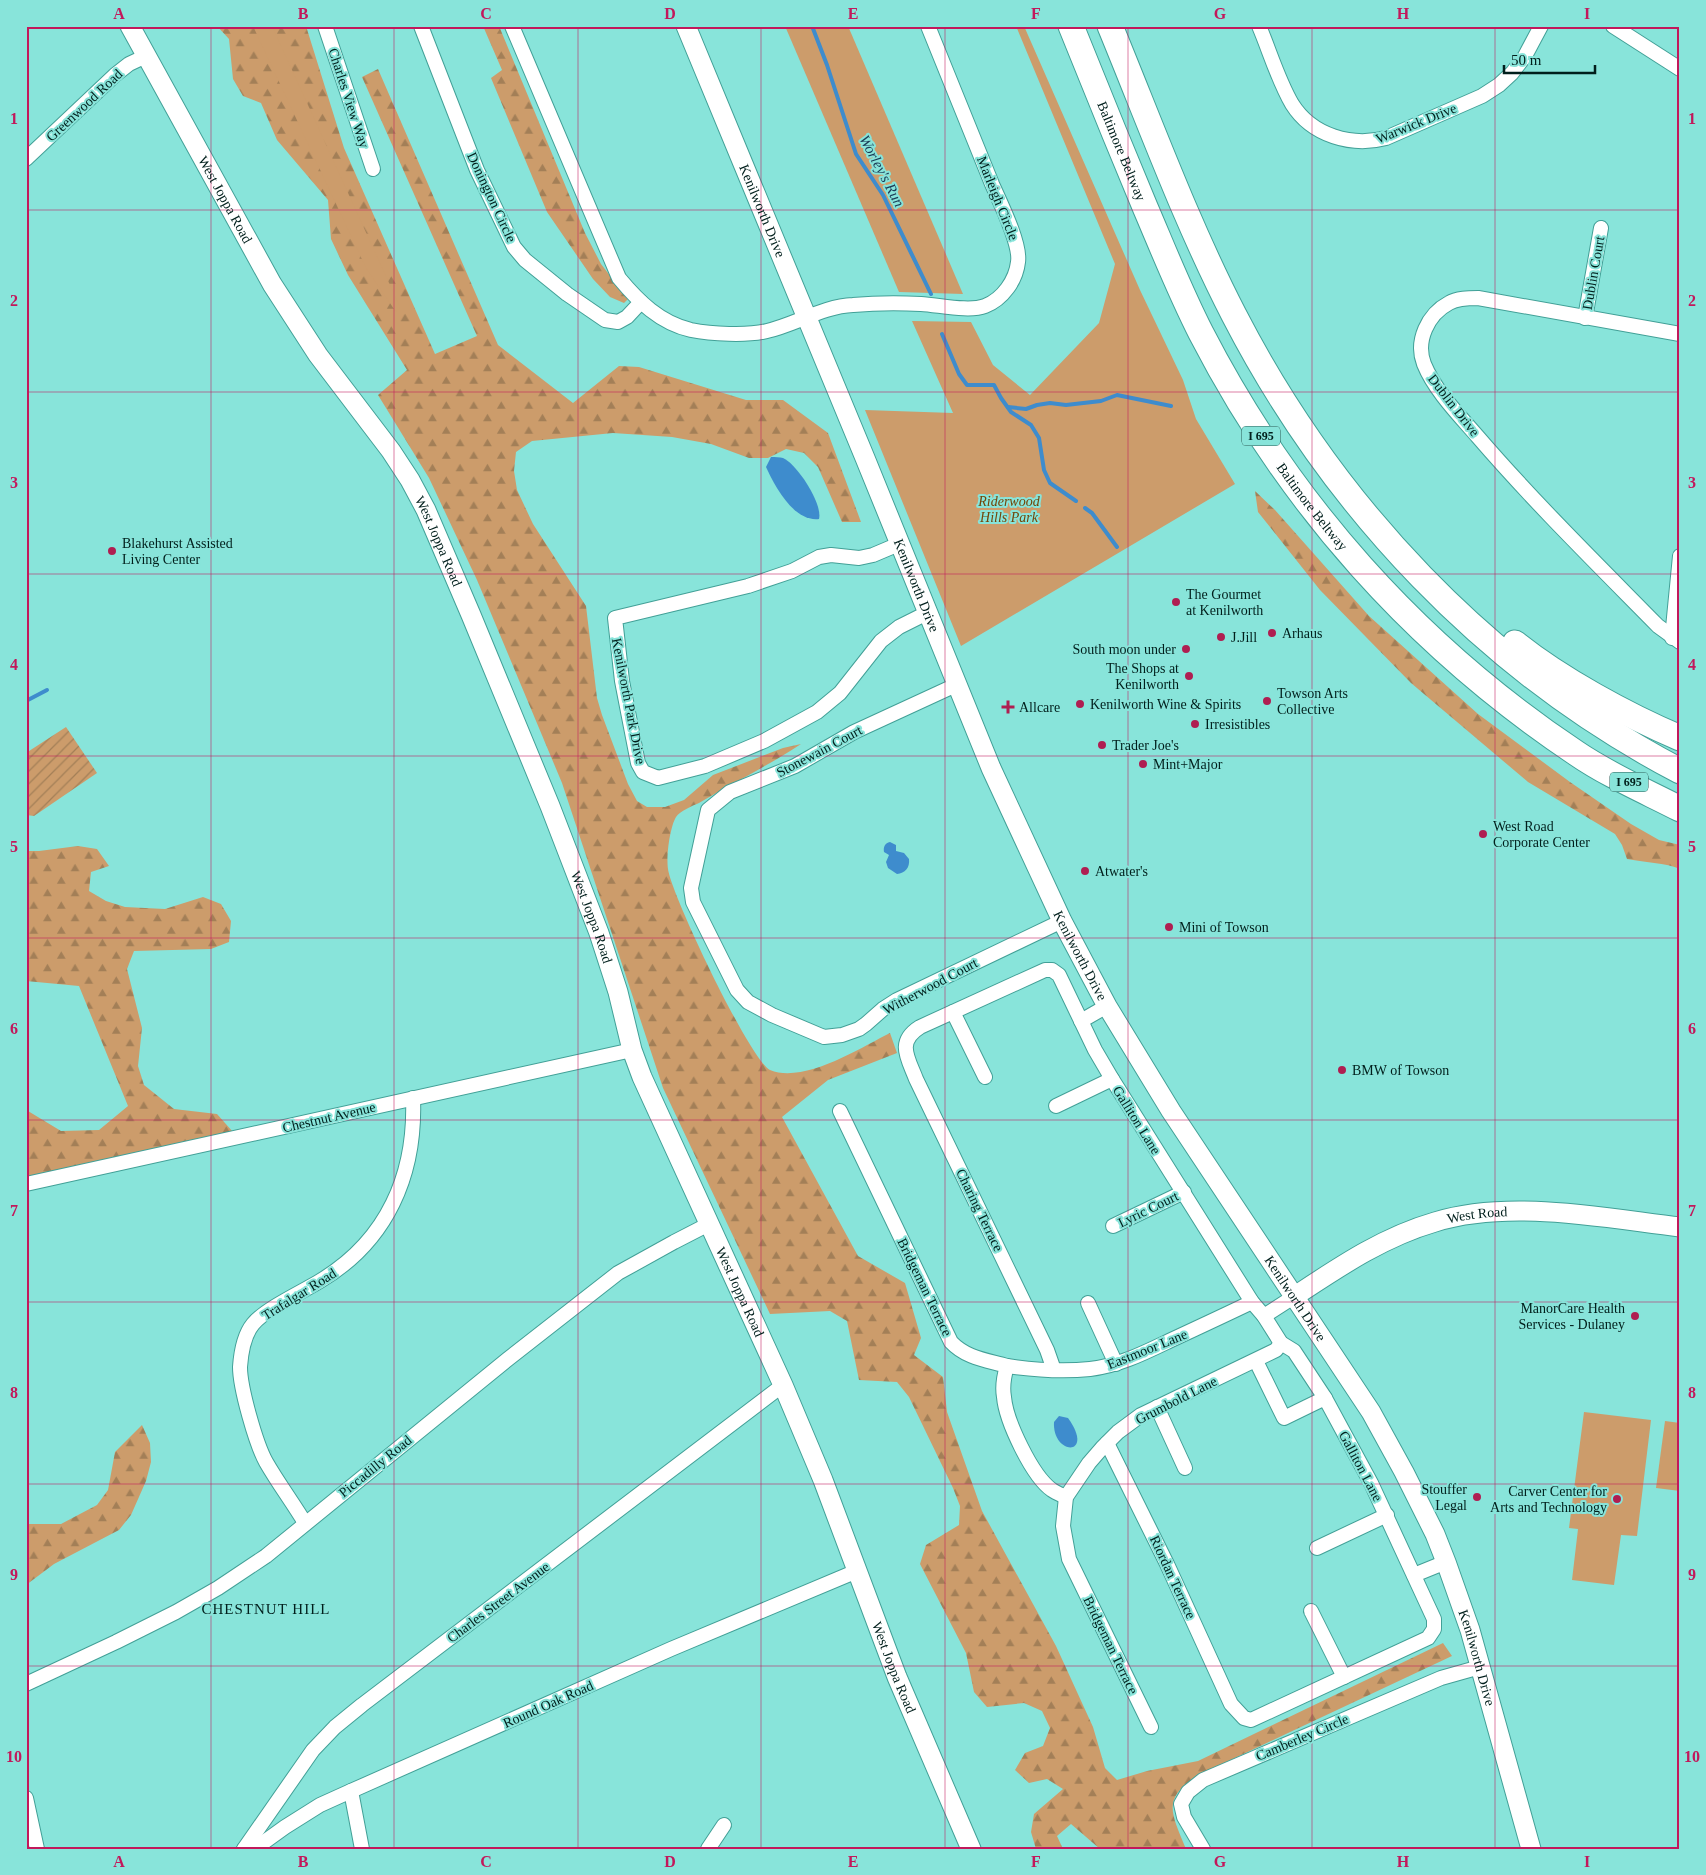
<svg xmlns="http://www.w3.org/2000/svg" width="1706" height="1875" font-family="'Times New Roman',serif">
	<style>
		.forest { fill: url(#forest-firs) }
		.park { fill: #cc9c6b }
		.garden { fill: url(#garden-furrows) }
		.water { fill: #3e8ccd }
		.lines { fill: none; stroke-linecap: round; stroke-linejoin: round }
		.stream { stroke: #3e8ccd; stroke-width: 4 }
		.street-casing { stroke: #42a097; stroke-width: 16 }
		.secondary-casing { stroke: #42a097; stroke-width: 21 }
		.highway-casing { stroke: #42a097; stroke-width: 27 }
		.street { stroke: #fff; stroke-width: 14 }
		.secondary { stroke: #fff; stroke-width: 19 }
		.highway { stroke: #fff; stroke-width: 25 }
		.grid { fill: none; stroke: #c2185b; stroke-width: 1; stroke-opacity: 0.55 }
		.poi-dot { fill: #af1e51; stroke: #88e4da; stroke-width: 2 }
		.labels { text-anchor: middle; stroke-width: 4; stroke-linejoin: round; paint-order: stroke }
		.shield { fill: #88e4da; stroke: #2a5a55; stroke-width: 1 }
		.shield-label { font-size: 12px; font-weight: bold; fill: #011f1c }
		.street-label { font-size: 14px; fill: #011f1c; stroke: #88e4da }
		.park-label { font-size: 14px; font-style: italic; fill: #724508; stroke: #88e4da }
		.poi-label { font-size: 14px; fill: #011f1c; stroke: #88e4da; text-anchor: start }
		.water-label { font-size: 15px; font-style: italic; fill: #1b3b56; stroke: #88e4da }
		.neighbourhood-label { font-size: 15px; letter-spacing: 1px; fill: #011f1c; stroke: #88e4da }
		.neatline { fill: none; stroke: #c2185b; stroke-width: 2 }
		.grid-label { font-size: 16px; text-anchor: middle; font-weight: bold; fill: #c2185b }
	</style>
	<defs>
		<pattern id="forest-firs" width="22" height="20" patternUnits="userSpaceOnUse" patternTransform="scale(1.25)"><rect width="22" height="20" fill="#cc9c6b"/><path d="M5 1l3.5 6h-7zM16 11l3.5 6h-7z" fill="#a37f57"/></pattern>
		<pattern id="garden-furrows" width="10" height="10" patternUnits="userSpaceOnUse" patternTransform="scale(1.25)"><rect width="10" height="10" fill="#cc9c6b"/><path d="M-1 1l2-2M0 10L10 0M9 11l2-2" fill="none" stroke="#a37f57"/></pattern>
	</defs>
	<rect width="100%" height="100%" fill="#88e4da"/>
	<!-- forest -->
	<g class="forest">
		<path d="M217 26H306L344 148 435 354 477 336 362 77 378 69 498 345 573 403 619 366 639 367 746 400H783L828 433 861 522H842L818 467 804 453 786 449 768 458H749L711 444 672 437 613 433 532 441 516 452 514 471 517 490 533 524 586 606 597 698 602 715 628 784 637 801 647 807H665L684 800 713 775 783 748 801 744C768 766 732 783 699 803 692 806 680 811 676 817 670 827 666 856 668 869 671 894 751 1062 770 1070 804 1084 860 1048 890 1033L897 1053 828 1080 782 1117 858 1256 905 1283 921 1338 914 1355 943 1377 947 1412 982 1511 1056 1646 1093 1727 1105 1768 1117 1780 1147 1771 1198 1761 1443 1643 1452 1656 1203 1773C1161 1797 1170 1810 1186 1849H1100L1071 1824 1057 1836 1063 1849H1036L1031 1832 1034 1814 1063 1789 1047 1779 1029 1783 1015 1770 1025 1753 1043 1746 1050 1728 1042 1711 1024 1703 987 1707 974 1692 966 1653 920 1564 926 1545 959 1525 960 1506 953 1488 909 1397 897 1382 859 1380 847 1321 830 1311 770 1314 663 1088 562 783 477 580 429 478 378 395 407 370 348 275 331 239 328 200 277 140 261 103 243 96 233 79 229 39Z"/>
		<polygon points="483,26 499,26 585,233 601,264 628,299 624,303 610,297 593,279 547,212 491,78 502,70"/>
		<path d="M1255 491 1275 510 1369 616 1478 714 1570 782 1631 824 1659 840 1680 845V869C1667 863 1642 862 1627 859L1622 845 1615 834 1528 782 1411 683 1320 590 1258 512Z"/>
		<polygon points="78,846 97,849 109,866 91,872 89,891 106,901 125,907 165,909 203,897 221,904 231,921 229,942 211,949 134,951 127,969 142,1028 138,1066 144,1085 174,1109 217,1114 233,1132 26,1178 26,1097 28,1111 61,1131 99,1130 128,1106 79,986 26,981 26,851 39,851"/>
		<polygon points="142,1425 150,1443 151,1462 146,1481 131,1515 119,1530 54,1564 26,1585 26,1524 61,1524 97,1505 108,1490 115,1452"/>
	</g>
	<!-- park -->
	<g class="park">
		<polygon points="253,26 272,26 400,307 396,312 366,268"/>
		<polygon points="785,26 848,26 963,294 899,292"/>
		<polygon points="1016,26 1024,26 1140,290 1183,380 1196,419 1235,484 961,646 865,410 953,413 912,321 971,322 993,365 1030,395 1099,323 1115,264"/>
		<polygon points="1584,1412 1651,1420 1637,1536 1621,1535 1614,1585 1572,1580 1578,1529 1569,1528"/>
		<polygon points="1665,1421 1680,1423 1680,1491 1656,1488"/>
	</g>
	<!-- garden -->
	<polygon class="garden" points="66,727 97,773 34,816 26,815 26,753"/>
	<!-- water -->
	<g class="water">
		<path d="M771 457C775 457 780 457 783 458 797 464 823 504 819 519 794 522 775 487 766 467Z"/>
		<path d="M890 842 896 845V851L904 853 909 859C910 868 905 873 897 874L888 868 886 862 889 855 884 852C883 847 885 843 890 842Z"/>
		<path d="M1059 1416 1068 1418C1096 1457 1052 1456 1054 1422Z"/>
	</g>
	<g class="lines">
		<!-- stream -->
		<g class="stream">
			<polyline points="812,26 827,65 856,154 883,195 931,294"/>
			<polyline points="942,334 959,374 967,385 994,385 1001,398 1011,412 1031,425 1039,438 1044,470 1050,483 1076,501"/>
			<polyline points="1008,407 1026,409 1037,405 1050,403 1066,405 1101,401 1117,395 1171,406"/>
			<polyline points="1085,508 1092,513 1117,547"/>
			<polyline points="26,701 47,690"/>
		</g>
		<defs>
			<g id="street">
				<polyline points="325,26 373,169"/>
				<polyline points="421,26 477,170 514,247 525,260 567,294 605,320 618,322 627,317 641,302"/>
				<path d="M512 26 619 278C638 301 660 323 691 330 711 334 747 336 767 331 794 325 824 306 853 305 876 303 899 303 921 304 939 305 969 312 985 306 1003 299 1016 280 1018 262 1021 244 1000 202 992 184 971 131 949 79 928 26"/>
				<path d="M1259 26C1270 52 1278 80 1292 104 1312 136 1352 147 1386 138L1482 96 1499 85 1512 73 1525 56 1541 26"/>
				<polyline points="1613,26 1680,69"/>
				<polyline points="26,159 115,75 129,64 146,56"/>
				<polyline points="1585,318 1601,228"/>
				<path d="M1680 334 1478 298C1469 298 1457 298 1449 303 1428 314 1415 341 1424 364 1435 391 1459 415 1478 437 1535 503 1597 564 1658 626L1680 642"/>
				<polyline points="899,544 873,555 859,558 831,555 819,557 792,571 748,586 615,618 622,681 638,763 643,772 658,778 705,766 764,741 817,712 840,693 881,641 899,627 927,613"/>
				<polyline points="1672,638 1680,556"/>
				<polyline points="956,685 854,732 795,766 730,792 708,810 691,888 693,902 737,990 748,1002 772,1015 824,1037 842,1035 859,1029 866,1024 883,1009 897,1000 1062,921"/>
				<polyline points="953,1012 985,1077"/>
				<polyline points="1081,1021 1107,1006"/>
				<polyline points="1056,1106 1112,1079"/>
				<path d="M840 1111 951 1342C966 1358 986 1360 1007 1366 1004 1376 1002 1386 1004 1397 1006 1421 1032 1476 1052 1490 1056 1493 1062 1495 1066 1497"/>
				<polyline points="26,1184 632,1050"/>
				<polyline points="1113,1226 1184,1192"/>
				<polyline points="1088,1303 1116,1364"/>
				<polyline points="1264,1316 1295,1296"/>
				<polyline points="1256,1361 1284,1418 1325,1398"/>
				<path d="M1007 1366C1035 1370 1062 1372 1090 1369 1118 1366 1144 1353 1169 1341 1197 1328 1225 1315 1252 1302"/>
				<path d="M1054 1370 1047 1350 916 1079C908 1058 896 1042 920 1027L1045 970H1052L1059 975 1095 1050 1112 1079 1252 1302 1264 1316 1281 1343 1294 1351 1325 1398 1371 1483 1434 1619V1629L1428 1638 1251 1720 1244 1718 1231 1704 1167 1564 1107 1443"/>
				<polyline points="1157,1407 1185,1468"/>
				<path d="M305 1523C293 1503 278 1483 266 1462 256 1444 240 1388 240 1367 241 1353 244 1335 253 1324 265 1309 302 1292 320 1281 387 1241 416 1175 413 1098"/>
				<polyline points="1317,1548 1387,1515"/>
				<polyline points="1414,1575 1446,1562"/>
				<polyline points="1311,1611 1344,1677"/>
				<polyline points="26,1684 116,1642 176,1612 218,1588 266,1556 508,1359 618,1273 674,1242 709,1224"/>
				<polyline points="1151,1727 1069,1559 1063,1526 1066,1497 1089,1463 1102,1448 1118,1432 1141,1415 1276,1350 1281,1343"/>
				<polyline points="351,1791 362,1849"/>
				<polyline points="26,1798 37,1849"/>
				<polyline points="244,1849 313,1750 335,1727 362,1705 783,1385"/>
				<polyline points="244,1849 260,1845 285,1827 320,1805 351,1791 671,1649 857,1571"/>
				<polyline points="708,1849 724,1825"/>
				<polyline points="1203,1849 1184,1817 1181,1804 1188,1792 1203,1780 1441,1678 1480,1667"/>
			</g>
			<g id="secondary">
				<path id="s1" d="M130 26 272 284 318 355 391 451 410 480 426 510 471 615 550 806 599 933 618 992 632 1050 642 1077 783 1385 823 1480 897 1677 971 1849"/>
				<path id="s2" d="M686 26 865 458 991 768 1062 921 1107 1006 1171 1111 1371 1412 1404 1472 1435 1534 1446 1562 1470 1630 1531 1849"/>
				<path id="s3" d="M1295 1296C1339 1267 1383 1237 1435 1222 1510 1199 1603 1218 1680 1227"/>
			</g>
			<g id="highway">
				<path id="s4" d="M1071 26C1095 86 1120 147 1145 207 1163 249 1180 292 1201 333 1289 504 1416 646 1576 753 1608 775 1645 791 1680 809"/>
				<path d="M1110 26C1150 123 1186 222 1234 315 1333 507 1487 670 1680 771"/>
				<path d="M1515 643C1560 679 1626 715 1680 738"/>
			</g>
		</defs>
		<!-- street casing -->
		<use href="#street" class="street-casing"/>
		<!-- secondary casing -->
		<use href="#secondary" class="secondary-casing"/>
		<!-- highway casing -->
		<use href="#highway" class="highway-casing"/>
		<!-- street -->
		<use href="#street" class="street"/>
		<!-- secondary -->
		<use href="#secondary" class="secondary"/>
		<!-- highway -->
		<use href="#highway" class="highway"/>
	</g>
	<!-- grid -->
	<path class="grid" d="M211 26V1849M394 26V1849M578 26V1849M761 26V1849M945 26V1849M1128 26V1849M1312 26V1849M1495 26V1849M26 210H1680M26 392H1680M26 574H1680M26 756H1680M26 938H1680M26 1120H1680M26 1302H1680M26 1484H1680M26 1666H1680"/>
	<!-- markers -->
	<g class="poi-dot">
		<circle cx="112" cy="551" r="5"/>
		<circle cx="1176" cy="602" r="5"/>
		<circle cx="1272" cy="633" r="5"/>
		<circle cx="1221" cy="637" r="5"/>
		<circle cx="1186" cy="649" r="5"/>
		<circle cx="1189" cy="676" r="5"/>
		<circle cx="1267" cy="701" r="5"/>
		<circle cx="1080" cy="704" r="5"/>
		<path d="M1005.5 699.5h5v5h5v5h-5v5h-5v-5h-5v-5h5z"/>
		<circle cx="1195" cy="724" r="5"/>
		<circle cx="1102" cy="745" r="5"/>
		<circle cx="1143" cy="764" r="5"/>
		<circle cx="1483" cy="834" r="5"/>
		<circle cx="1085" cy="871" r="5"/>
		<circle cx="1169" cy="927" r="5"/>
		<circle cx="1342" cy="1070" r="5"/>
		<circle cx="1635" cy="1316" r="5"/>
		<circle cx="1477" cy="1497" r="5"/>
		<circle cx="1617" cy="1499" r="5"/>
	</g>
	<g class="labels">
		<!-- shield labels -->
		<g class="shield">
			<rect x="1242" y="426.5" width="38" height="19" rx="4"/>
			<rect x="1610" y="772.5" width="38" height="19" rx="4"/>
		</g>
		<g class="shield-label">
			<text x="1261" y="440">I 695</text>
			<text x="1629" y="786">I 695</text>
		</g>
		<!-- street labels -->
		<g class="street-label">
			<text transform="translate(349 98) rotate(72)" y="5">Charles View Way</text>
			<text transform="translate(84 105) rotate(-43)" y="5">Greenwood Road</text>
			<text transform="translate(1416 123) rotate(-22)" y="5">Warwick Drive</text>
			<text dy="5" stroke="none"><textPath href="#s4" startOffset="135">Baltimore Beltway</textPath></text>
			<text transform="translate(492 197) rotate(65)" y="5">Donington Circle</text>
			<text transform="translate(998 198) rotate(68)" y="5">Marleigh Circle</text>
			<text dy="5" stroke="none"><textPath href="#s1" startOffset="198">West Joppa Road</textPath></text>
			<text dy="5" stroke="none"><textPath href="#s2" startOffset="200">Kenilworth Drive</textPath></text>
			<text transform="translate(1593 273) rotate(-80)" y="5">Dublin Court</text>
			<text transform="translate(1454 405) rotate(52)" y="5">Dublin Drive</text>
			<text dy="5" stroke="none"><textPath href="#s4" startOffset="540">Baltimore Beltway</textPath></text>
			<text dy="5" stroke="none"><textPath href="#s1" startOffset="602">West Joppa Road</textPath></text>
			<text dy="5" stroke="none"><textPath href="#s2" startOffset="605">Kenilworth Drive</textPath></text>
			<text transform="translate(629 701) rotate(79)" y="5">Kenilworth Park Drive</text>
			<text transform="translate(819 751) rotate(-28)" y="5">Stonewain Court</text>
			<text dy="5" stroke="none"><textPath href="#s1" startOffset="1008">West Joppa Road</textPath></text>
			<text dy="5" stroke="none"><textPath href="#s2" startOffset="1010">Kenilworth Drive</textPath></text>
			<text transform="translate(930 986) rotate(-28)" y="5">Witherwood Court</text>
			<text transform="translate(329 1117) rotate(-13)" y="5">Chestnut Avenue</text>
			<text transform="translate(1137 1120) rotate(58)" y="5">Galliton Lane</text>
			<text transform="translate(1148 1209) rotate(-26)" y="5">Lyric Court</text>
			<text transform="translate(980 1210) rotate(64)" y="5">Charing Terrace</text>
			<text dy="5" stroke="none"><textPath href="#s3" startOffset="202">West Road</textPath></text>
			<text transform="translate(925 1287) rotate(64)" y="5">Bridgeman Terrace</text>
			<text dy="5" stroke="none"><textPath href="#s1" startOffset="1412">West Joppa Road</textPath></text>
			<text transform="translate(299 1294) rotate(-32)" y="5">Trafalgar Road</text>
			<text dy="5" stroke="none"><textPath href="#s2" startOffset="1415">Kenilworth Drive</textPath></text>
			<text transform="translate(1147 1349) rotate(-22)" y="5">Eastmoor Lane</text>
			<text transform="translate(1176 1400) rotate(-27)" y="5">Grumbold Lane</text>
			<text transform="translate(375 1466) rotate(-39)" y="5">Piccadilly Road</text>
			<text transform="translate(1361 1466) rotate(62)" y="5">Galliton Lane</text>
			<text transform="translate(1173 1577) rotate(65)" y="5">Riordan Terrace</text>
			<text transform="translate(498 1602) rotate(-37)" y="5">Charles Street Avenue</text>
			<text transform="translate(1111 1645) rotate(64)" y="5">Bridgeman Terrace</text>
			<text dy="5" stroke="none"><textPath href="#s2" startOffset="1820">Kenilworth Drive</textPath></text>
			<text dy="5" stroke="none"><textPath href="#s1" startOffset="1818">West Joppa Road</textPath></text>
			<text transform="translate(548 1704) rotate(-24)" y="5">Round Oak Road</text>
			<text transform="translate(1302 1737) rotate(-23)" y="5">Camberley Circle</text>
		</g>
		<!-- park labels -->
		<g class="park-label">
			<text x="1009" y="506">Riderwood<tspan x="1009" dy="16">Hills Park</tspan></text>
		</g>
		<!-- poi labels -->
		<g class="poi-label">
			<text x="122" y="548">Blakehurst Assisted<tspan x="122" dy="16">Living Center</tspan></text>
			<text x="1186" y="599">The Gourmet<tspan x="1186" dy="16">at Kenilworth</tspan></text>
			<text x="1282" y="638">Arhaus</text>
			<text x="1231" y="642">J.Jill</text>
			<text x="1176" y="654" text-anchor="end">South moon under</text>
			<text x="1179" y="673" text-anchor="end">The Shops at<tspan x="1179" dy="16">Kenilworth</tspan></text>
			<text x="1277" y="698">Towson Arts<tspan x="1277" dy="16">Collective</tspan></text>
			<text x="1090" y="709">Kenilworth Wine &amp; Spirits</text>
			<text x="1019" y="712">Allcare</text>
			<text x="1205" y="729">Irresistibles</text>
			<text x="1112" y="750">Trader Joe's</text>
			<text x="1153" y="769">Mint+Major</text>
			<text x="1493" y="831">West Road<tspan x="1493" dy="16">Corporate Center</tspan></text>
			<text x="1095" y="876">Atwater's</text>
			<text x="1179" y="932">Mini of Towson</text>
			<text x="1352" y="1075">BMW of Towson</text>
			<text x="1625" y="1313" text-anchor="end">ManorCare Health<tspan x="1625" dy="16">Services - Dulaney</tspan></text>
			<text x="1467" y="1494" text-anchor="end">Stouffer<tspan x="1467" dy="16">Legal</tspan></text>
			<text x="1607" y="1496" text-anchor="end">Carver Center for<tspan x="1607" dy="16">Arts and Technology</tspan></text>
		</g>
		<!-- water labels -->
		<g class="water-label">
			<text transform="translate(882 171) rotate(62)" y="5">Worley's Run</text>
		</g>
		<!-- neighbourhood labels -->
		<g class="neighbourhood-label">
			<text x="266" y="1614">CHESTNUT HILL</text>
		</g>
	</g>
	<!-- border -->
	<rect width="1706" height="1875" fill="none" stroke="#88e4da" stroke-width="55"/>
	<!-- scale -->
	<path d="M1504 65v8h91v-8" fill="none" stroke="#011f1c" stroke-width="2.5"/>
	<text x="1511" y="65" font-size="15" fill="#011f1c" stroke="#88e4da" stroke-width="4" paint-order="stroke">50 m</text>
	<rect x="28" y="28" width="1650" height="1820" class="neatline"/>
	<g class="grid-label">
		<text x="119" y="19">A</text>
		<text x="303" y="19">B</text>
		<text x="486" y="19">C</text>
		<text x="670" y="19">D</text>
		<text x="853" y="19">E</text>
		<text x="1036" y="19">F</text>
		<text x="1220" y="19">G</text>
		<text x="1403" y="19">H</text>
		<text x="1587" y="19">I</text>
		<text x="14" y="124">1</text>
		<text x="1692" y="124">1</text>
		<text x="14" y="306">2</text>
		<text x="1692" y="306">2</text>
		<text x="14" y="488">3</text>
		<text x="1692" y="488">3</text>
		<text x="14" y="670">4</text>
		<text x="1692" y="670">4</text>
		<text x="14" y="852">5</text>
		<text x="1692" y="852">5</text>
		<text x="14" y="1034">6</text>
		<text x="1692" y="1034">6</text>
		<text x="14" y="1216">7</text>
		<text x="1692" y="1216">7</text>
		<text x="14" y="1398">8</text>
		<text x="1692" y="1398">8</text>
		<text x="14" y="1580">9</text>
		<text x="1692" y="1580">9</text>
		<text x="14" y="1762">10</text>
		<text x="1692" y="1762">10</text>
		<text x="119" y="1867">A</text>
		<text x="303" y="1867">B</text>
		<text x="486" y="1867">C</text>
		<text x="670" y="1867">D</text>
		<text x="853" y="1867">E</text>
		<text x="1036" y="1867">F</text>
		<text x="1220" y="1867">G</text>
		<text x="1403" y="1867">H</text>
		<text x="1587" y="1867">I</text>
	</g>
</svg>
